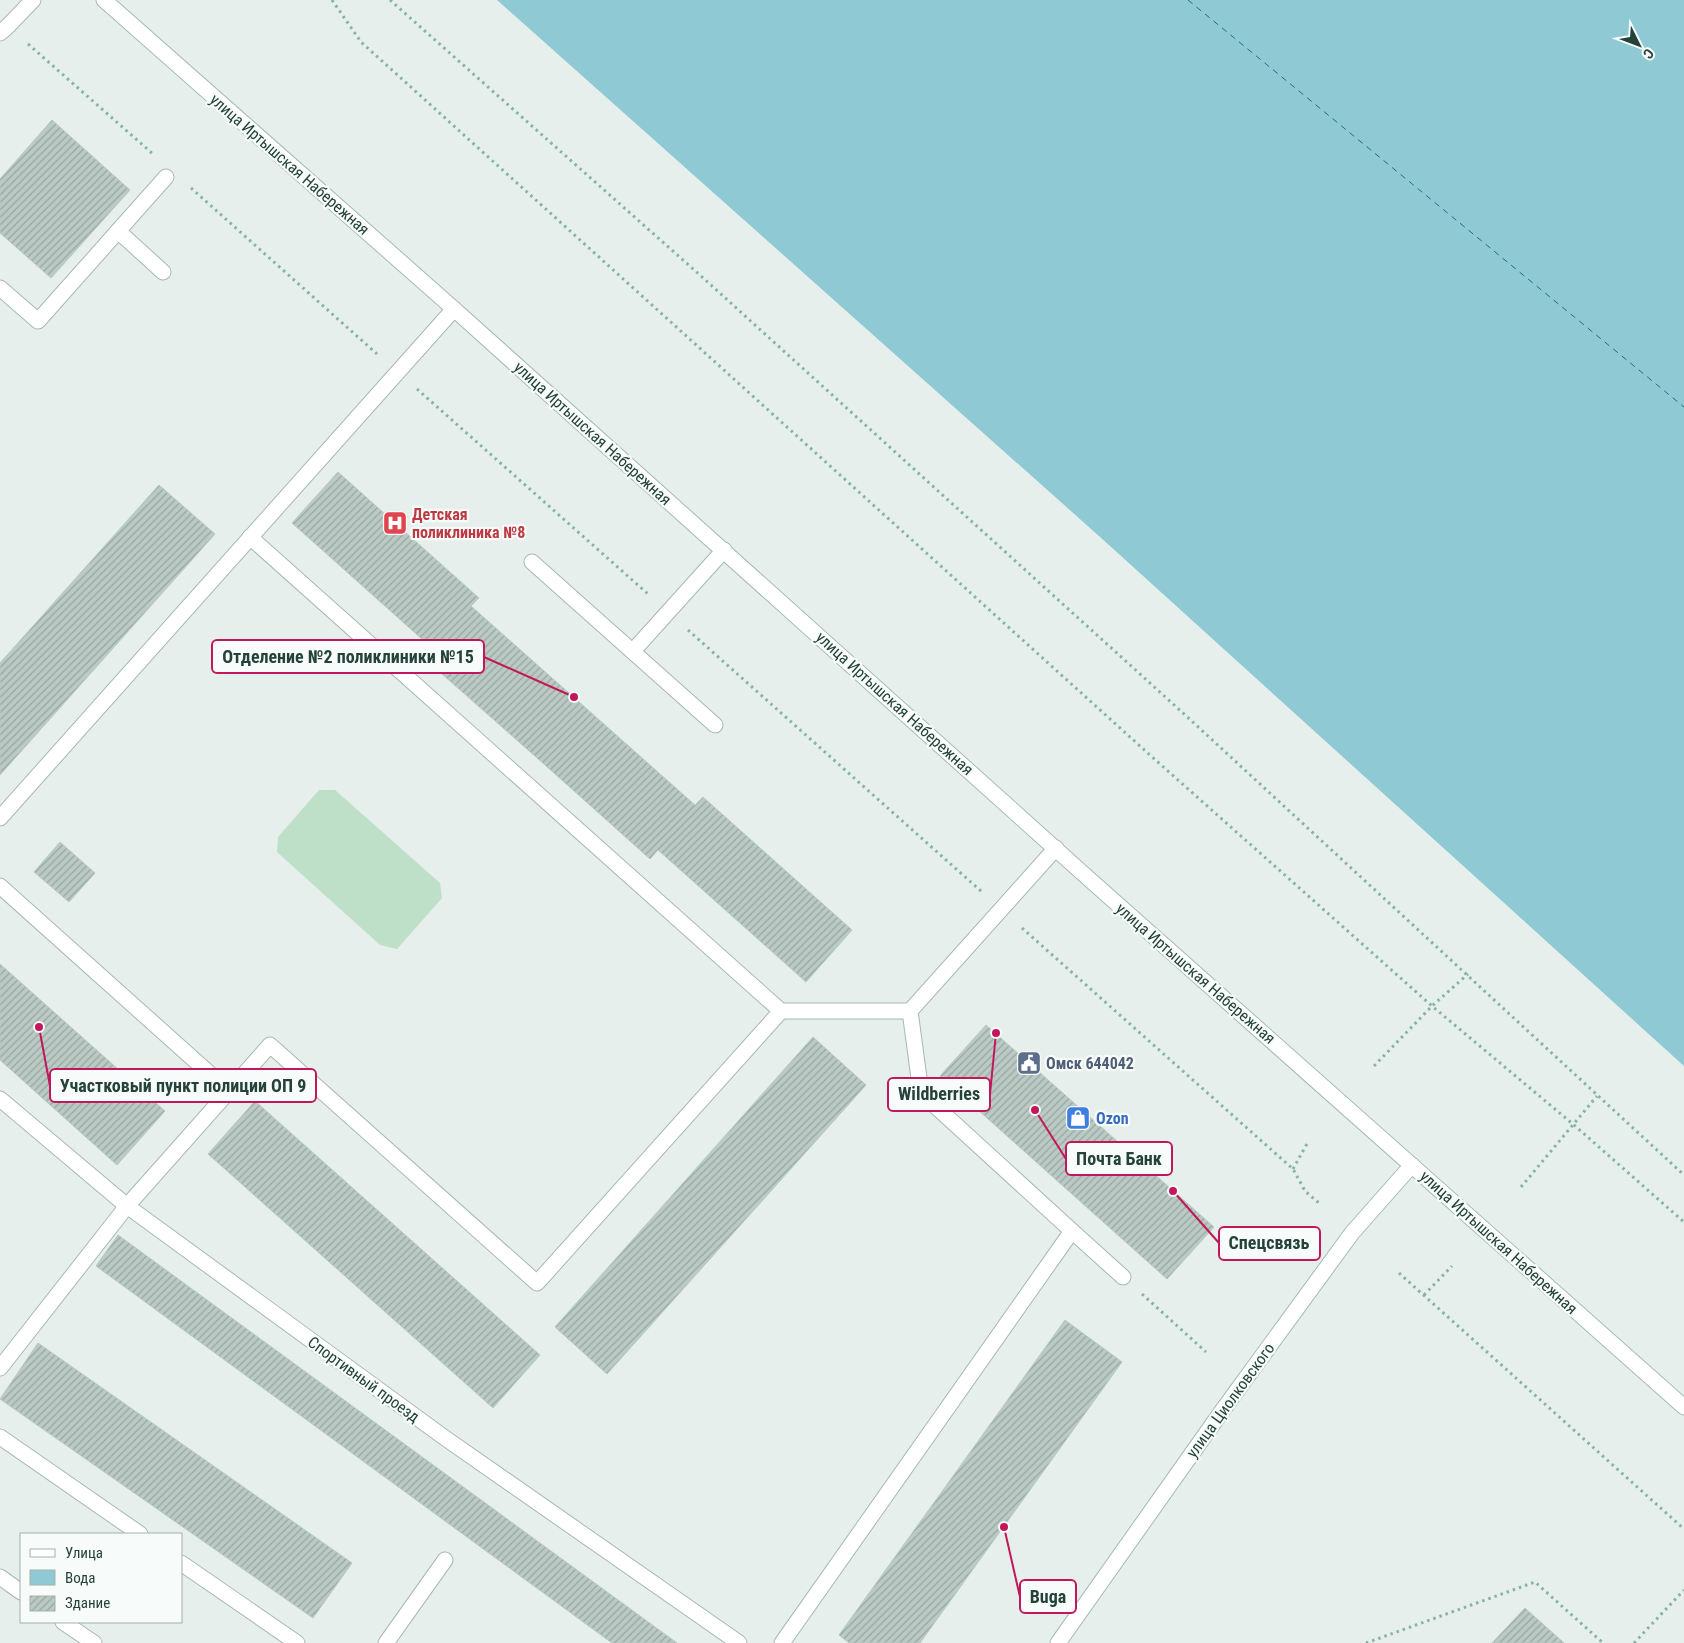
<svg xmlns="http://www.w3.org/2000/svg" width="1684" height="1643" font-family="'Roboto Condensed',sans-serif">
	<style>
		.grass { fill: #bfe0c8 }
		.water { fill: #8ec9d4 }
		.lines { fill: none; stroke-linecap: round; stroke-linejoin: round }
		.ferry { stroke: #1c6f80; stroke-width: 1; stroke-dasharray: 6 5; stroke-linecap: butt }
		.building { fill: url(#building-hatch); stroke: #b8c9c2 }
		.service-casing { stroke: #a8b8b2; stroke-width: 17 }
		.minor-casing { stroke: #a8b8b2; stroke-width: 17 }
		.secondary-casing { stroke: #a4bbb3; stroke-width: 17 }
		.path { stroke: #86b3a5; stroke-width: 3; stroke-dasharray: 2.5 4; stroke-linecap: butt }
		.service { stroke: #fff; stroke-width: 15 }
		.minor { stroke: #fff; stroke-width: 15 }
		.secondary { stroke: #fff; stroke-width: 15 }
		.labels { text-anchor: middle; stroke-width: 4.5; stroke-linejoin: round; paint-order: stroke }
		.street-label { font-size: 16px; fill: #24423a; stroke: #f7fbf9 }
		.health-label { font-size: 16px; font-weight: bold; fill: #be3a42; stroke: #f7fbf9; text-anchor: start }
		.service-label { font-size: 16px; font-weight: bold; fill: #4e5e75; stroke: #f7fbf9; text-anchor: start }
		.shop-label { font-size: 16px; font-weight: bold; fill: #366cbe; stroke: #f7fbf9; text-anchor: start }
		.leader { fill: none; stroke: #c2185b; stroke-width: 2 }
		.callout-dot { fill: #c2185b; stroke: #f7fbf9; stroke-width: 2 }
		.callout { fill: #f7fbf9; stroke: #c2185b; stroke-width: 2 }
		.callout-label { font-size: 18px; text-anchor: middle; font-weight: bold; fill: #24423a }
	</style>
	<defs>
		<pattern id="building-hatch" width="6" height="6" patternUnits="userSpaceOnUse" patternTransform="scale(1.25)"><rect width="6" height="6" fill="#bbcac4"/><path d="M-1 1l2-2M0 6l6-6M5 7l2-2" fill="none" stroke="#98a6a0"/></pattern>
	</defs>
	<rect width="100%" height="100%" fill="#e6efeb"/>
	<!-- grass -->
	<polygon class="grass" points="319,790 335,790 440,883 442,898 397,949 380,945 277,852 278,837"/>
	<!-- water -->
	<polygon class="water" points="497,0 1684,0 1684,1066 1099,536"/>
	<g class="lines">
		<!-- ferry -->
		<polyline class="ferry" points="1188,0 1684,407"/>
	</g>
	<!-- building -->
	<g class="building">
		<polygon points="52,120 130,190 51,278 0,233 0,179"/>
		<polygon points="338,472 479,598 471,606 695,805 703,797 852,930 806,982 658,850 650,859 545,765 425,659 433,649 292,523"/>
		<polygon points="159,485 215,534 0,775 0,663"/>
		<polygon points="60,842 95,873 69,902 34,872"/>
		<polygon points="0,964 165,1111 117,1165 0,1060"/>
		<polygon points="986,1025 1214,1227 1167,1279 940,1076"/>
		<polygon points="813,1037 866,1085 607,1374 555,1327"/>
		<polygon points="255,1101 540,1355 493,1408 208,1154"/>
		<polygon points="118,1235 677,1643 612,1643 96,1266"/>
		<polygon points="1065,1320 1122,1362 920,1643 849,1643 839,1635"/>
		<polygon points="38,1343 352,1563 313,1618 0,1399"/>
		<polygon points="1525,1608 1564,1643 1492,1643"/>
	</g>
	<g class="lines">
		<defs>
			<g id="service">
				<polyline points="0,33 8,26 33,0"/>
				<polyline points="118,231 163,272"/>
				<polyline points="0,288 38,321 166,177"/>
				<polyline points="250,537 781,1011 910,1011 1056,848"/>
				<polyline points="532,562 715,725"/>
				<polyline points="633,651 724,550"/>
				<polyline points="0,818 454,309"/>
				<polyline points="0,886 229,1091"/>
				<polyline points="1072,1231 1123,1277"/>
				<polyline points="0,1368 127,1206 270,1045 537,1283 781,1011"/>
				<polyline points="0,1437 140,1534"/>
				<polyline points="181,1563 297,1643"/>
				<polyline points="0,1577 21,1592"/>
				<polyline points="63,1622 94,1643"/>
				<polyline points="386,1643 445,1560"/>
				<polyline points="782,1643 1072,1231 921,1093 910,1011"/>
			</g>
			<polyline id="minor" points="0,1099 127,1206 445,1438 739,1643"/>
			<g id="secondary">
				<polyline points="104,0 454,309 1088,878 1684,1407"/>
				<polyline points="1058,1643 1222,1411 1352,1233 1412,1165"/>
			</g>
		</defs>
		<!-- service casing -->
		<use href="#service" class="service-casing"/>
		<!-- minor casing -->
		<use href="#minor" class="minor-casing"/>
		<!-- secondary casing -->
		<use href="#secondary" class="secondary-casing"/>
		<!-- path -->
		<g class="path">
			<polyline points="332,0 361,42 1151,756 1432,1006 1574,1125 1684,1222"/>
			<polyline points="390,0 701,276 1183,713 1684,1175"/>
			<polyline points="28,44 153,154"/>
			<polyline points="191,188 377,354"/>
			<polyline points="417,389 648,594"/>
			<polyline points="688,630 982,892"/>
			<polyline points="1022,928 1293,1169 1305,1191 1320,1204"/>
			<polyline points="1374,1066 1432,1006 1468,974"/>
			<polyline points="1293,1169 1308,1142"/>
			<polyline points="1521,1187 1597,1096"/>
			<polyline points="1399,1273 1684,1529"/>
			<polyline points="1142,1294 1206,1352"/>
			<polyline points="1424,1295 1452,1266"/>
			<polyline points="1366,1643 1535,1582 1603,1643"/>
			<polyline points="1634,1643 1684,1590"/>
		</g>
		<!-- service -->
		<use href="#service" class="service"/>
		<!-- minor -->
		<use href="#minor" class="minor"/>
		<!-- secondary -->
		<use href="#secondary" class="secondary"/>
	</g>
	<!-- icons -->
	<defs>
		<symbol id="hospital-square" viewBox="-11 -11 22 22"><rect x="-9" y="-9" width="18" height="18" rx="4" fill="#e0444e" stroke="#f7fbf9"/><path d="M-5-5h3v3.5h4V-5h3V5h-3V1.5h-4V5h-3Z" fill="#fff"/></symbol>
		<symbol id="civic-square" viewBox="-11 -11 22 22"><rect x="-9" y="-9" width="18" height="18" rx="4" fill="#5c6f8a" stroke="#f7fbf9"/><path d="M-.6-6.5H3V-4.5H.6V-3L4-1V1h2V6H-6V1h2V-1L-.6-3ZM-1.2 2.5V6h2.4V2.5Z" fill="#fff"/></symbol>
		<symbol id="shop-square" viewBox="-11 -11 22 22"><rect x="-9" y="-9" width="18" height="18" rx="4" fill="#3f7fe0" stroke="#f7fbf9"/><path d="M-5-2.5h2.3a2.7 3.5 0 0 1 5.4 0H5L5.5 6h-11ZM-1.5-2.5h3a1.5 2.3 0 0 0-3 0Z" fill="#fff"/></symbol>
	</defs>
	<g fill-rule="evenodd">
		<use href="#hospital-square" x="381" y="509" width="28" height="28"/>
		<use href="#civic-square" x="1015" y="1049" width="28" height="28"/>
		<use href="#shop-square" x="1064" y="1104" width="28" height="28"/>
	</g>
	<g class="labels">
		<!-- street labels -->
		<g class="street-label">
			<text transform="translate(290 164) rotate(41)" y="6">улица Иртышская Набережная</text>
			<text transform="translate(593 433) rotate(42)" y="6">улица Иртышская Набережная</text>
			<text transform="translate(895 703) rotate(42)" y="6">улица Иртышская Набережная</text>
			<text transform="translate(1196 973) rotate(41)" y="6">улица Иртышская Набережная</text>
			<text transform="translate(1499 1242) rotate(42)" y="6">улица Иртышская Набережная</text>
			<text transform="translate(364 1379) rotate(36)" y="6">Спортивный проезд</text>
			<text transform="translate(1230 1400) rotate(-54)" y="6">улица Циолковского</text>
		</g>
		<!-- health labels -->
		<g class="health-label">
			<text x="412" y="520">Детская<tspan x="412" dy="18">поликлиника №8</tspan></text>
		</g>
		<!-- service labels -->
		<g class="service-label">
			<text x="1046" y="1069">Омск 644042</text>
		</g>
		<!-- shop labels -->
		<g class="shop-label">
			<text x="1096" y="1124">Ozon</text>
		</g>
	</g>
	<!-- callouts -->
	<path class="leader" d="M574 697L484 657M39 1027L50 1086M996 1033L990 1094M1035 1110L1066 1159M1173 1191L1219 1243M1004 1527L1020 1597"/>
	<g class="callout-dot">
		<circle cx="574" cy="697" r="5"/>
		<circle cx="39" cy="1027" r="5"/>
		<circle cx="996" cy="1033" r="5"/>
		<circle cx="1035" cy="1110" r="5"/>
		<circle cx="1173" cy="1191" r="5"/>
		<circle cx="1004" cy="1527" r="5"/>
	</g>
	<g class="callout">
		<rect x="212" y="640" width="272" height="33" rx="5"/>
		<rect x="50" y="1069" width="266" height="33" rx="5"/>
		<rect x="888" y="1078" width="102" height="33" rx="5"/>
		<rect x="1066" y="1142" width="106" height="33" rx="5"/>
		<rect x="1219" y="1227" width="101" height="33" rx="5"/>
		<rect x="1020" y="1580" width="56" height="33" rx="5"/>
	</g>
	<g class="callout-label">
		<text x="348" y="663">Отделение №2 поликлиники №15</text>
		<text x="183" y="1092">Участковый пункт полиции ОП 9</text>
		<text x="939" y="1100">Wildberries</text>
		<text x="1119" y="1165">Почта Банк</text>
		<text x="1269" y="1249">Спецсвязь</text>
		<text x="1048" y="1603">Buga</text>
	</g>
	<!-- legend -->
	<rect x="20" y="1533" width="162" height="90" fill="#f7fbf9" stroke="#a3b1ad"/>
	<rect x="30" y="1549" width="25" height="8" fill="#ffffff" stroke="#a3b1ad"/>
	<text x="65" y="1558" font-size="15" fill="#24423a">Улица</text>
	<rect x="30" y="1570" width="25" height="15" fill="#8ec9d4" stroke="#a3b1ad"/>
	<text x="65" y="1583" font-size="15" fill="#24423a">Вода</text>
	<rect x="30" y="1596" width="25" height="15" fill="url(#building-hatch)" stroke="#a3b1ad"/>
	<text x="65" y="1608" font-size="15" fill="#24423a">Здание</text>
	<!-- north arrow -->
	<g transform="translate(1639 45) rotate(132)" stroke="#f7fbf9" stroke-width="4" paint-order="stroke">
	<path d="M0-4L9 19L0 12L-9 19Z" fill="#24423a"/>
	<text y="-8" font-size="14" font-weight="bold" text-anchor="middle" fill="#24423a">С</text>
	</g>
</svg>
